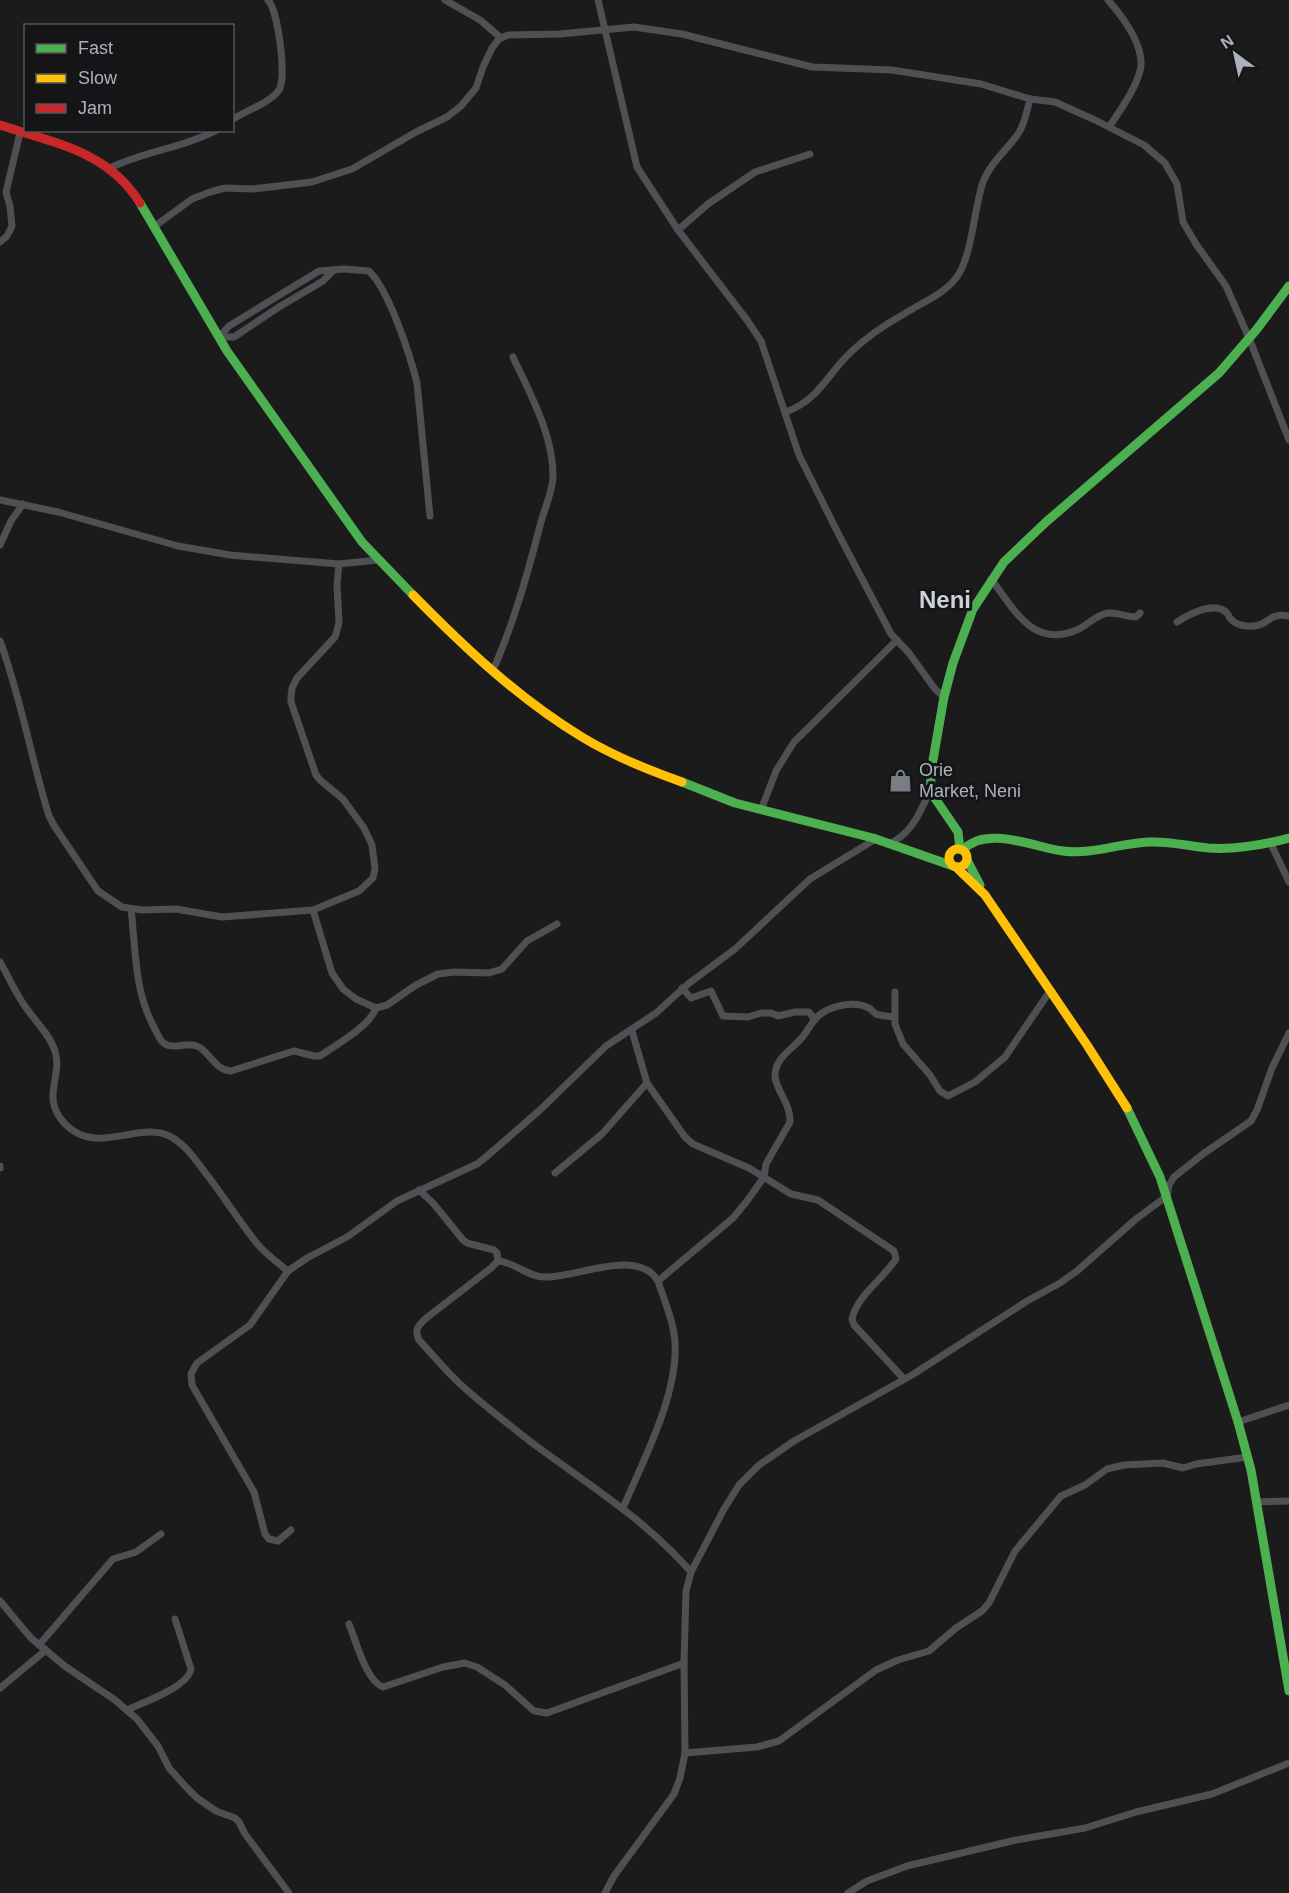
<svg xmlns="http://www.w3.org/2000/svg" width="1289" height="1893" font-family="Arial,sans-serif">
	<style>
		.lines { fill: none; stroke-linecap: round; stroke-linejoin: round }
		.street { stroke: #4e5054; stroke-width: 7 }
		.fast { stroke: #4caf50; stroke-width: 9 }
		.slow { stroke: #ffc107; stroke-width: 9 }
		.jam { stroke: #c62828; stroke-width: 9 }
		.labels { text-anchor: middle; stroke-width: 6; stroke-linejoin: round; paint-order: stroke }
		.poi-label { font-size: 18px; fill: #abb2bc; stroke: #151517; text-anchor: start }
		.district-label { font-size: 24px; font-weight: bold; fill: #cdd1d8; stroke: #151517 }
	</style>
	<rect width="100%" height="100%" fill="#1b1b1b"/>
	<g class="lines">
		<!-- street -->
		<g class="street">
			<polyline points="445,0 480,20 501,38"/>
			<polyline points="598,0 637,167 678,230 747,320 761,341 799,455 839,535 891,634 909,653 935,689 944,697"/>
			<path d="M1108 0C1122 16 1142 42 1141 65 1140 83 1119 112 1109 127"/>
			<path d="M232 120C246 110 269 104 279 90 287 78 278 10 268 0"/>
			<path d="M110 168C144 151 183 148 217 130"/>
			<polyline points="155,226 192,199 210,192 225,188 253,189 312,182 352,169 416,132 447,117 461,106 476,88 483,67 492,48 499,39 508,35 560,34 634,27 682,34 812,67 892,70 981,84 1030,99 1055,102 1095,120 1144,145 1165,163 1177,184 1183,222 1196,244 1226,286 1249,338 1289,440"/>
			<polyline points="678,230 708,204 755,172 810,154"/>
			<polyline points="0,242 7,236 12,226 10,206 6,192 20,133"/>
			<path d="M219 337 229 326 319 271 344 269 369 271C389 290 410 355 417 383L430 516"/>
			<polyline points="219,337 234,337 279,307 323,281 334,270"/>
			<path d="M786 412C820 399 827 374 852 351 867 337 886 324 904 314 921 303 944 294 956 278 972 258 974 208 983 182 990 163 1007 150 1018 134 1025 124 1027 110 1030 99"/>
			<polyline points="0,500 58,512 178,546 230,555 339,564 378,560"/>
			<polyline points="0,545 11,521 23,504"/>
			<path d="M991 579C1015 610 1033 650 1079 629 1088 624 1098 614 1108 613 1116 612 1127 617 1136 617L1140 613"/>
			<path d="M1177 622C1188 615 1213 601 1226 612 1232 618 1225 614 1232 620 1236 625 1247 627 1254 626 1270 625 1268 612 1289 616"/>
			<path d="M0 641C21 698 31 758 49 816L55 827 98 891 122 907 142 910 176 909 222 917 313 910 359 891 373 878 375 869 372 845 364 828 343 799 320 780 316 775 291 702V697L292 688 297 678 335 637 339 623 337 585 339 564"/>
			<path d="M493 670C514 623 528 572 541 522 545 508 552 492 553 478 554 436 530 394 513 357"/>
			<polyline points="761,810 776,771 794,742 897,640"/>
			<path d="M889 844C912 834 920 812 930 791"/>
			<polyline points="1271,844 1289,882"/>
			<path d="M131 909C136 951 134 993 156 1031 158 1036 161 1043 167 1045 177 1049 188 1041 199 1047 211 1054 215 1070 231 1071L294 1051 314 1056H320C337 1044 369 1027 376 1008"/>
			<polyline points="313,910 332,973 343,989 356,999 376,1008 387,1005 416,985 438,974 454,972 489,973 502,969 527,941 557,924"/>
			<path d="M0 962C9 977 16 995 27 1009 36 1022 50 1035 55 1051 63 1078 40 1097 65 1124 98 1158 140 1118 173 1138 186 1146 195 1159 204 1171 222 1194 237 1218 255 1241 263 1252 277 1262 288 1271"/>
			<polyline points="682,988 691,998 711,991 723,1016 748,1017 761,1013 771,1013 778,1016 795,1012 809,1012 815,1020"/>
			<polyline points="895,992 895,1024 903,1044 930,1075 940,1091 948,1096 975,1082 1005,1057 1050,991"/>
			<path d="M632 1031 647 1083 685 1137 693 1144 749 1168 791 1194 818 1200 894 1251 896 1259C882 1280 857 1296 852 1319L854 1325 904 1379"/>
			<polyline points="0,1166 0,1168"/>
			<polyline points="555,1173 602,1134 647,1083"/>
			<path d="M419 1190 433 1203 463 1240 467 1243 494 1250 497 1253 498 1261 491 1268 425 1319C418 1326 414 1330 419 1340 432 1354 445 1370 460 1384 482 1404 507 1423 531 1442 586 1483 645 1519 691 1572"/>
			<path d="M498 1261C515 1262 527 1277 545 1277 576 1278 638 1247 658 1281 664 1300 674 1322 675 1343 678 1395 643 1461 623 1508"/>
			<path d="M658 1281 733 1218 747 1201 764 1177 766 1164 790 1122C791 1103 774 1088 775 1074 776 1059 790 1050 799 1041 806 1034 810 1025 816 1018 828 1006 853 1000 869 1008 871 1009 873 1012 876 1014 881 1016 889 1016 894 1017"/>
			<polyline points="1238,1422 1289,1405"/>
			<polyline points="1258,1502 1289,1501"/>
			<polyline points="291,1530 278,1541 269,1539 265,1534 254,1492 192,1385 191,1374 197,1363 250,1325 288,1271 307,1258 347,1237 397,1201 477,1164 486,1157 541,1109 606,1046 656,1013 688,984 735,949 810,879 874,840"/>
			<polyline points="0,1601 31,1638 66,1667 115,1700 137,1719 158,1746 169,1768 185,1786 197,1798 216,1811 235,1818 239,1822 245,1834 289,1893"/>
			<path d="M349 1624C356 1641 366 1681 383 1687L443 1667 465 1663 477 1667 505 1685 534 1711 547 1713 684 1663"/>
			<polyline points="39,1645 113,1559 136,1552 161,1534"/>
			<polyline points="0,1688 46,1650"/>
			<path d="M127 1710C144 1702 188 1687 191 1669L175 1619"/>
			<polyline points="685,1753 757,1747 779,1741 876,1670 898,1660 929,1651 956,1628 982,1611 989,1603 1015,1551 1061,1496 1085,1485 1107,1469 1124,1465 1163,1463 1183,1468 1196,1464 1248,1457"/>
			<polyline points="605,1893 614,1876 674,1794 680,1778 685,1753 684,1663 686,1591 691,1572 724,1509 739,1485 759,1465 794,1441 912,1375 1027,1301 1060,1283 1077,1271 1136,1219 1167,1196 1169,1185 1174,1177 1203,1154 1251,1121 1257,1110 1272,1068 1289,1033"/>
			<polyline points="848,1893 867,1881 907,1866 1016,1840 1085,1828 1136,1812 1212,1794 1289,1763"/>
		</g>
		<!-- fast -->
		<g class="fast">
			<polyline points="140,203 227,351 362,542 413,595"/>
			<polyline points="682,782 735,803 873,838 953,866"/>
			<polyline points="960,849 958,832 930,791 932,766 944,697 953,663 973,609 1004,562 1046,522 1219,373 1257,329 1289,286"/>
			<path d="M963 850C986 825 1034 847 1063 851 1092 855 1120 843 1149 842 1169 841 1188 846 1208 848 1235 850 1263 845 1289 838"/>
			<polyline points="967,860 980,885"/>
			<polyline points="1127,1108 1160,1177 1238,1422 1251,1470 1289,1691"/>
		</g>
		<!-- slow -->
		<g class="slow">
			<path d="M413 595C464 647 519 699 582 737 613 756 648 770 682 782"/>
			<circle cx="958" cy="858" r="9"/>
			<polyline points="956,867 985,895 1087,1045 1127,1108"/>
		</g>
		<!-- jam -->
		<path class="jam" d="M0 125C54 143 108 151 140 203"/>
	</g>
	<!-- icons -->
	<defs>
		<symbol id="shop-bare" viewBox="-9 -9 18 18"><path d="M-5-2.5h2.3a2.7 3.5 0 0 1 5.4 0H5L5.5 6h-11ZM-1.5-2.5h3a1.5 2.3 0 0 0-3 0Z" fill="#797d84" stroke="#151517" stroke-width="2.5" paint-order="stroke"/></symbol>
	</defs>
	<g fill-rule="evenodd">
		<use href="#shop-bare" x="884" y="764" width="33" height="33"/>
	</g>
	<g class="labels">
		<!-- poi labels -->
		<g class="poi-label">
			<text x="919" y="776">Orie<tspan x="919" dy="21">Market, Neni</tspan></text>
		</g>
		<!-- district labels -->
		<g class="district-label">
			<text x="945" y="608">Neni</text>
		</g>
	</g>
	<!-- legend -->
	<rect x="24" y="24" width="210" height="108" fill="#151517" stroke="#515459" stroke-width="1.5"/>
	<rect x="36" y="44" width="30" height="9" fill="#4caf50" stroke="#515459" stroke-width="1.5"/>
	<text x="78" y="54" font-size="18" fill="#abb2bc">Fast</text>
	<rect x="36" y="74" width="30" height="9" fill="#ffc107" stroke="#515459" stroke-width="1.5"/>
	<text x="78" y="84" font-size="18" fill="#abb2bc">Slow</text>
	<rect x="36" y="104" width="30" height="9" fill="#c62828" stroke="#515459" stroke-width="1.5"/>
	<text x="78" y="114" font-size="18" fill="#abb2bc">Jam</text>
	<!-- north arrow -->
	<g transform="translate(1235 54) rotate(327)" stroke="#151517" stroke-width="4.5" paint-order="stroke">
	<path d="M0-4.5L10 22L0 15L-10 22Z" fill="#abb2bc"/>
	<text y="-9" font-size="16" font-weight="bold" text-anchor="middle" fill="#abb2bc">N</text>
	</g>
</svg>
